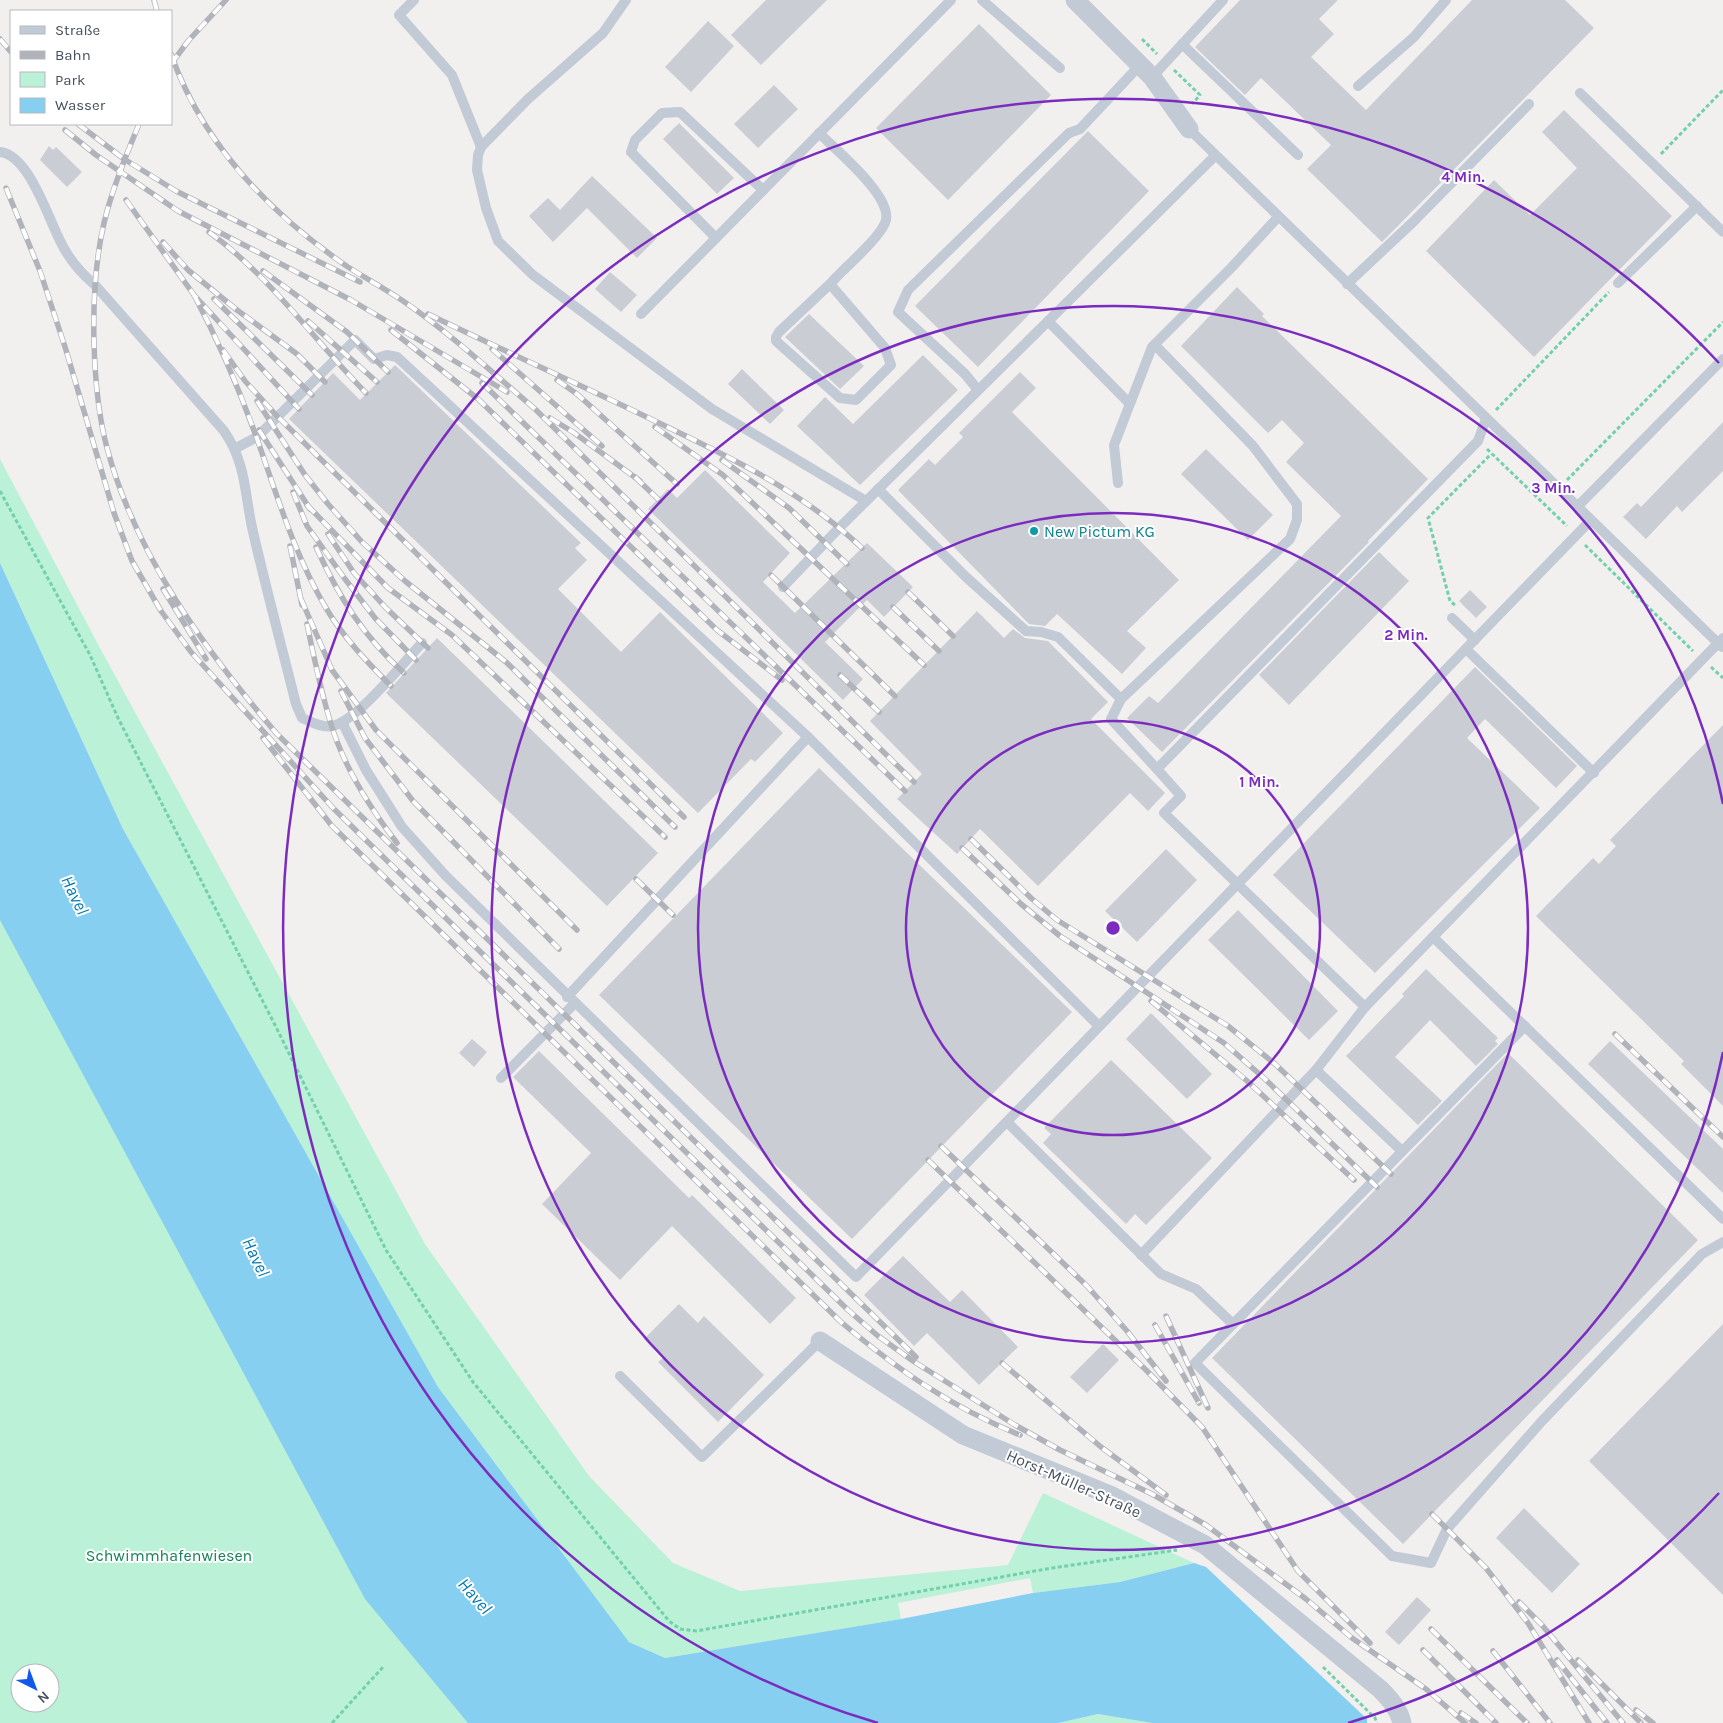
<svg xmlns="http://www.w3.org/2000/svg" width="1723" height="1723" font-family="Karla,sans-serif">
	<style>
		.green { fill: #bbf1d6; fill-rule: evenodd }
		.water { fill: #86cff0 }
		.building { fill: #cbcdd5 }
		.lines { fill: none; stroke-linecap: round; stroke-linejoin: round }
		.path { stroke: #72d1ac; stroke-width: 3; stroke-dasharray: 4 2.5; stroke-linecap: butt }
		.lane { stroke: #c2cad5; stroke-width: 10 }
		.street { stroke: #c2cad5; stroke-width: 19 }
		.rail-casing { stroke: #b1b3ba; stroke-width: 5.5 }
		.rail { stroke: #fff; stroke-width: 4; stroke-dasharray: 11; stroke-linecap: butt }
		.ring { fill: none; stroke: #7b2cbf; stroke-width: 2.5 }
		.culture-dot { fill: #0f9aa8; stroke: #fff; stroke-width: 2 }
		.labels { text-anchor: middle; stroke-width: 4; stroke-linejoin: round; paint-order: stroke }
		.culture-label { font-size: 16px; fill: #0d838f; stroke: #fff; text-anchor: start }
		.street-label { font-size: 16px; fill: #46505e; stroke: #fff }
		.park-label { font-size: 16px; fill: #128357; stroke: #fff }
		.water-label { font-size: 18px; font-style: italic; fill: #057bb1; stroke: #fff }
		.centre { fill: #7b2cbf; stroke: #fff; stroke-width: 2.5 }
		.ring-label { font-size: 15px; text-anchor: middle; font-weight: bold; fill: #7b2cbf; stroke: #fff; stroke-width: 4; stroke-linejoin: round; paint-order: stroke }
	</style>
	<rect width="100%" height="100%" fill="#f2efef"/>
	<!-- green -->
	<g class="green">
		<polygon points="0,459 100,648 425,1244 589,1476 673,1563 740,1591 1008,1565 1043,1493 1194,1563 1120,1582 1033,1593 1030,1578 898,1603 901,1619 665,1658 629,1642 438,1387 123,829 0,563"/>
		<path d="M0 889 479 1723H0ZM20 1673H50V1703H20Z"/>
		<polygon points="1098,1714 1152,1723 1058,1723"/>
	</g>
	<!-- water -->
	<polygon class="water" points="0,563 123,829 438,1387 629,1642 665,1658 901,1619 1033,1593 1120,1582 1194,1563 1206,1567 1367,1719 1367,1723 1152,1723 1098,1714 1058,1723 468,1723 365,1599 0,920"/>
	<!-- building -->
	<g class="building">
		<polygon points="766,0 827,0 761,65 731,35"/>
		<polygon points="1240,0 1338,0 1319,19 1334,34 1311,57 1366,110 1472,0 1565,0 1594,28 1382,242 1307,169 1331,145 1261,78 1245,95 1195,47"/>
		<polygon points="708,21 734,46 691,92 665,67"/>
		<polygon points="979,24 1051,95 948,200 876,128"/>
		<polygon points="774,85 798,109 758,148 734,124"/>
		<polygon points="1564,110 1672,216 1534,357 1426,251 1494,180 1530,215 1577,168 1542,132"/>
		<polygon points="679,123 734,178 717,194 663,139"/>
		<polygon points="1088,131 1149,191 978,367 915,306"/>
		<polygon points="49,146 53,150 56,147 82,172 67,187 40,160"/>
		<polygon points="592,176 657,238 637,258 587,208 553,242 529,216 548,198 560,210"/>
		<polygon points="610,272 637,295 621,312 595,289"/>
		<polygon points="1237,287 1264,314 1262,316 1428,479 1368,541 1369,542 1162,752 1127,718 1149,696 1158,703 1341,516 1286,462 1304,443 1282,420 1268,433 1181,346"/>
		<polygon points="809,314 864,366 840,389 785,337"/>
		<polygon points="923,355 958,390 860,485 797,426 825,397 853,424"/>
		<polygon points="395,365 581,543 575,548 587,560 558,589 621,652 660,612 783,733 755,762 751,759 698,813 289,419 333,373 360,400"/>
		<polygon points="742,369 784,410 770,424 728,384"/>
		<polygon points="1020,372 1036,388 1012,412 1179,580 1127,631 1146,648 1122,674 1057,614 1045,626 1029,624 898,490 929,459 935,465 963,437 959,433"/>
		<polygon points="1723,422 1723,471 1682,512 1677,506 1646,539 1623,517 1637,503 1641,507"/>
		<polygon points="1206,449 1273,515 1248,540 1181,474"/>
		<polygon points="705,470 790,553 763,582 795,613 867,543 913,587 884,617 867,600 825,642 863,679 843,700 648,509 668,489 677,498"/>
		<polygon points="1379,552 1409,581 1289,705 1259,675"/>
		<polygon points="1470,590 1487,607 1476,618 1459,601"/>
		<polygon points="977,611 1004,638 1013,629 1025,638 1048,641 1108,702 1091,719 1165,793 1148,811 1130,793 1038,886 980,829 957,854 897,799 922,774 870,721"/>
		<polygon points="437,638 658,853 607,906 386,693"/>
		<polygon points="1475,667 1577,766 1556,788 1485,719 1467,738 1540,808 1375,973 1273,875"/>
		<polygon points="1723,725 1723,1106 1681,1064 1684,1061 1536,916 1593,858 1599,864 1616,846 1610,840"/>
		<polygon points="819,768 1072,1012 852,1239 599,995"/>
		<polygon points="1166,849 1197,880 1137,942 1105,911"/>
		<polygon points="1238,910 1338,1011 1309,1040 1208,940"/>
		<polygon points="1426,969 1498,1038 1495,1041 1498,1044 1476,1066 1430,1020 1395,1057 1442,1101 1418,1125 1346,1056 1404,996 1402,994"/>
		<polygon points="1151,1013 1212,1074 1187,1099 1126,1039"/>
		<polygon points="472,1039 487,1052 474,1067 459,1053"/>
		<polygon points="1610,1041 1723,1149 1723,1193 1588,1064"/>
		<polygon points="539,1051 689,1198 692,1195 796,1298 770,1324 672,1226 620,1280 542,1204 591,1153 513,1077"/>
		<polygon points="1508,1053 1698,1240 1403,1544 1212,1358"/>
		<polygon points="1111,1060 1212,1158 1146,1225 1135,1214 1126,1224 1043,1143 1051,1134 1044,1128"/>
		<polygon points="903,1256 950,1302 962,1290 1018,1347 979,1385 927,1333 914,1346 864,1295"/>
		<polygon points="679,1304 698,1323 704,1316 764,1375 718,1422 658,1362 663,1358 644,1339"/>
		<polygon points="1723,1324 1723,1595 1589,1461"/>
		<polygon points="1103,1344 1119,1360 1087,1393 1070,1377"/>
		<polygon points="1524,1508 1580,1564 1552,1593 1496,1538"/>
		<polygon points="1417,1597 1431,1610 1399,1645 1385,1632"/>
	</g>
	<g class="lines">
		<!-- path -->
		<g class="path">
			<polyline points="1142,39 1157,54"/>
			<polyline points="1174,70 1200,95 1192,104"/>
			<polyline points="1661,154 1723,90"/>
			<polyline points="1496,410 1609,292"/>
			<polyline points="1487,449 1567,526"/>
			<polyline points="1567,480 1723,322"/>
			<polyline points="0,491 90,655 118,718 276,1027 386,1250 473,1382 669,1621 680,1629 696,1631 1052,1568 1177,1550"/>
			<polyline points="1585,545 1693,651"/>
			<polyline points="1455,605 1450,601 1428,518 1491,454"/>
			<polyline points="1711,667 1723,678"/>
			<polyline points="1323,1667 1375,1718 1377,1723"/>
			<polyline points="332,1723 383,1667"/>
		</g>
		<!-- lane -->
		<g class="lane">
			<polyline points="414,0 399,15 452,75 481,147"/>
			<polyline points="626,0 603,33 528,99 481,147 478,155 477,170 486,208 498,241 533,275 712,409 866,501"/>
			<polyline points="982,0 1060,68"/>
			<polyline points="1182,44 1298,155"/>
			<polyline points="1152,77 1223,0"/>
			<polyline points="1358,86 1414,37 1446,0"/>
			<polyline points="1580,93 1723,232"/>
			<polyline points="1189,129 1722,647"/>
			<path d="M819 133C836 150 896 199 885 223 877 241 844 268 830 284L885 348 891 365 856 400 840 398 776 341V337L779 332 830 284"/>
			<path d="M0 152C31 155 50 226 65 250 73 264 83 275 95 285L224 431C248 466 244 497 254 536 267 592 282 648 296 704L302 718C311 722 322 728 332 726 356 722 404 662 422 643"/>
			<polyline points="716,238 631,152 635,140 662,113 680,112 763,190"/>
			<polyline points="1618,283 1697,206"/>
			<polyline points="1347,284 1413,222 1529,104"/>
			<polyline points="641,314 951,0"/>
			<polyline points="1048,321 1129,403"/>
			<polyline points="978,390 965,374 898,312 908,290 1069,133 1080,129 1140,65"/>
			<polyline points="236,448 257,437 355,340 374,359 387,355 397,357 808,737 567,997"/>
			<polyline points="1118,483 1114,445 1152,347 1231,268 1278,217"/>
			<polyline points="878,489 966,577 1026,631 1041,632 1058,637 1121,699 1111,719 1157,769"/>
			<polyline points="1577,507 1723,359"/>
			<polyline points="783,587 840,527 1215,156"/>
			<polyline points="1452,618 1475,640"/>
			<polyline points="1466,649 1594,773"/>
			<polyline points="1121,699 1290,539 1297,520 1297,504 1253,446 1155,345"/>
			<polyline points="342,722 366,770 402,827 446,876 856,1277 1590,521"/>
			<polyline points="808,737 1099,1026"/>
			<polyline points="1433,937 1723,1219"/>
			<polyline points="1365,1007 1164,813 1181,796 1157,769 1478,441 1486,419"/>
			<polyline points="1525,1026 1195,1363 1392,1556 1431,1563 1447,1529 1542,1421 1702,1254 1723,1242"/>
			<polyline points="1316,1070 1402,1151"/>
			<polyline points="501,1078 574,1004"/>
			<polyline points="1007,1122 1161,1274 1196,1289 1233,1324"/>
			<polyline points="1141,1255 1316,1070 1365,1007 1723,638"/>
			<polyline points="620,1376 702,1457 820,1341"/>
		</g>
		<!-- street -->
		<g class="street">
			<polyline points="1075,0 1152,77 1189,129"/>
			<path d="M820 1341 963 1435 1110 1495 1205 1545 1380 1689C1390 1699 1399 1709 1402 1723"/>
		</g>
		<defs>
			<g id="rail">
				<polyline points="154,0 157,11"/>
				<polyline points="0,39 11,52"/>
				<path d="M171 54C203 145 269 213 348 267 367 279 387 290 406 303 452 335 493 373 535 409L914 782"/>
				<polyline points="171,64 189,40 226,0"/>
				<polyline points="78,124 124,159 176,191 360,282"/>
				<path d="M139 124C126 156 112 189 104 223 95 262 93 304 94 343 95 378 98 414 107 448 136 556 205 650 277 734L916 1357"/>
				<polyline points="65,130 96,155 178,211 351,300 507,392"/>
				<polyline points="6,188 40,271 66,350 114,513 132,561 161,611 191,652 334,809 848,1310 878,1336 913,1361 1015,1425 1060,1450 1152,1494 1206,1525 1306,1599 1352,1638 1426,1689 1465,1723"/>
				<polyline points="126,200 194,295 299,409"/>
				<path d="M209 232C271 277 313 339 366 393"/>
				<polyline points="163,242 188,270 237,310 297,354 325,382"/>
				<polyline points="263,271 347,332 388,372"/>
				<path d="M194 295C219 342 238 386 256 436 277 495 294 554 326 608 343 637 367 662 391 686"/>
				<polyline points="214,299 312,395"/>
				<path d="M428 314C504 351 581 385 657 422 730 457 803 492 862 548"/>
				<polyline points="308,321 377,382"/>
				<polyline points="391,330 478,399 717,630 782,680"/>
				<polyline points="492,349 602,446"/>
				<polyline points="223,350 245,381 277,416 684,817"/>
				<polyline points="557,380 577,394 677,484"/>
				<polyline points="482,383 905,791"/>
				<polyline points="257,401 305,475 328,504 362,542 405,581 506,662 675,827"/>
				<polyline points="550,418 573,432 640,481"/>
				<polyline points="655,427 723,475 924,665"/>
				<polyline points="259,430 310,509"/>
				<polyline points="722,460 789,508 847,564"/>
				<polyline points="635,477 660,501"/>
				<polyline points="293,492 307,526 345,579 375,618 416,660"/>
				<polyline points="307,505 388,588 452,635 665,837"/>
				<polyline points="328,534 354,573 386,608 428,648"/>
				<polyline points="290,546 302,605"/>
				<path d="M316 547C339 597 363 636 404 673"/>
				<polyline points="771,575 895,696"/>
				<polyline points="163,589 206,659"/>
				<polyline points="908,592 953,636"/>
				<polyline points="301,599 332,670 376,730 577,930"/>
				<polyline points="893,607 939,651"/>
				<path d="M307 624C314 658 321 692 331 724 344 767 370 808 397 843"/>
				<polyline points="840,675 879,712"/>
				<polyline points="341,691 365,738 413,801 559,949"/>
				<path d="M263 738 332 826 841 1322C898 1370 951 1407 1020 1435"/>
				<polyline points="971,839 1031,898 1057,920 1228,1026 1275,1064 1391,1174"/>
				<polyline points="962,848 1021,904 1060,936 1224,1043 1265,1079 1377,1187"/>
				<polyline points="636,879 673,915"/>
				<polyline points="1151,1001 1246,1080 1354,1180"/>
				<polyline points="1615,1034 1723,1137"/>
				<polyline points="941,1146 1087,1286 1127,1331 1166,1381"/>
				<polyline points="928,1160 1146,1370 1202,1427 1298,1571 1370,1643"/>
				<polyline points="1166,1316 1208,1408"/>
				<polyline points="1155,1325 1199,1403"/>
				<polyline points="1002,1363 1101,1447 1166,1495"/>
				<polyline points="1432,1514 1486,1568 1528,1623 1589,1723"/>
				<polyline points="1519,1602 1542,1625 1623,1723"/>
				<polyline points="1431,1629 1527,1723"/>
				<polyline points="1423,1650 1496,1723"/>
				<polyline points="1493,1651 1550,1723"/>
				<polyline points="1557,1660 1607,1723"/>
				<polyline points="1578,1660 1641,1723"/>
				<polyline points="1636,1710 1653,1723"/>
				<polyline points="1461,1713 1476,1723"/>
			</g>
		</defs>
		<!-- rail casing -->
		<use href="#rail" class="rail-casing"/>
		<!-- rail -->
		<use href="#rail" class="rail"/>
	</g>
	<!-- distance rings -->
	<g class="ring">
		<circle cx="1113" cy="928" r="207"/>
		<circle cx="1113" cy="928" r="415"/>
		<path d="M1723 1052A622 622 0 1 1 1723 804"/>
		<path d="M1719 1493A829 829 0 0 1 1348 1723M878 1723A829 829 0 1 1 1719 363"/>
	</g>
	<!-- markers -->
	<circle class="culture-dot" cx="1034" cy="531" r="5"/>
	<g class="labels">
		<!-- culture labels -->
		<g class="culture-label">
			<text x="1044" y="537">New Pictum KG</text>
		</g>
		<!-- street labels -->
		<g class="street-label">
			<text transform="translate(1074 1483) rotate(24)" y="6">Horst-Müller-Straße</text>
		</g>
		<!-- park labels -->
		<g class="park-label">
			<text x="169" y="1561">Schwimmhafenwiesen</text>
		</g>
		<!-- water labels -->
		<g class="water-label">
			<text transform="translate(75 895) rotate(64)" y="6">Havel</text>
			<text transform="translate(256 1257) rotate(64)" y="6">Havel</text>
			<text transform="translate(475 1596) rotate(49)" y="6">Havel</text>
		</g>
	</g>
	<circle cx="1113" cy="928" r="8" class="centre"/>
	<g class="ring-label">
		<text x="1463" y="182">4 Min.</text>
		<text x="1553" y="493">3 Min.</text>
		<text x="1406" y="640">2 Min.</text>
		<text x="1259" y="787">1 Min.</text>
	</g>
	<!-- legend -->
	<rect x="10" y="10" width="162" height="115" fill="#ffffff" stroke="#b5b9bf"/>
	<rect x="20" y="26" width="25" height="8" fill="#c2cad5" stroke="#b5b9bf"/>
	<text x="55" y="35" font-size="15" fill="#46505e">Straße</text>
	<rect x="20" y="51" width="25" height="8" fill="#b1b3ba" stroke="#b5b9bf"/>
	<text x="55" y="60" font-size="15" fill="#46505e">Bahn</text>
	<rect x="20" y="72" width="25" height="15" fill="#bbf1d6" stroke="#b5b9bf"/>
	<text x="55" y="85" font-size="15" fill="#46505e">Park</text>
	<rect x="20" y="98" width="25" height="15" fill="#86cff0" stroke="#b5b9bf"/>
	<text x="55" y="110" font-size="15" fill="#46505e">Wasser</text>
	<!-- north arrow -->
	<g transform="translate(35 1688) rotate(138)"><circle r="24" fill="#ffffff" stroke="#b5b9bf"/>
	<path d="M0-4L9 19L0 12L-9 19Z" fill="#1059ea"/>
	<text y="-8" font-size="14" font-weight="bold" text-anchor="middle" fill="#46505e">N</text>
	</g>
</svg>
